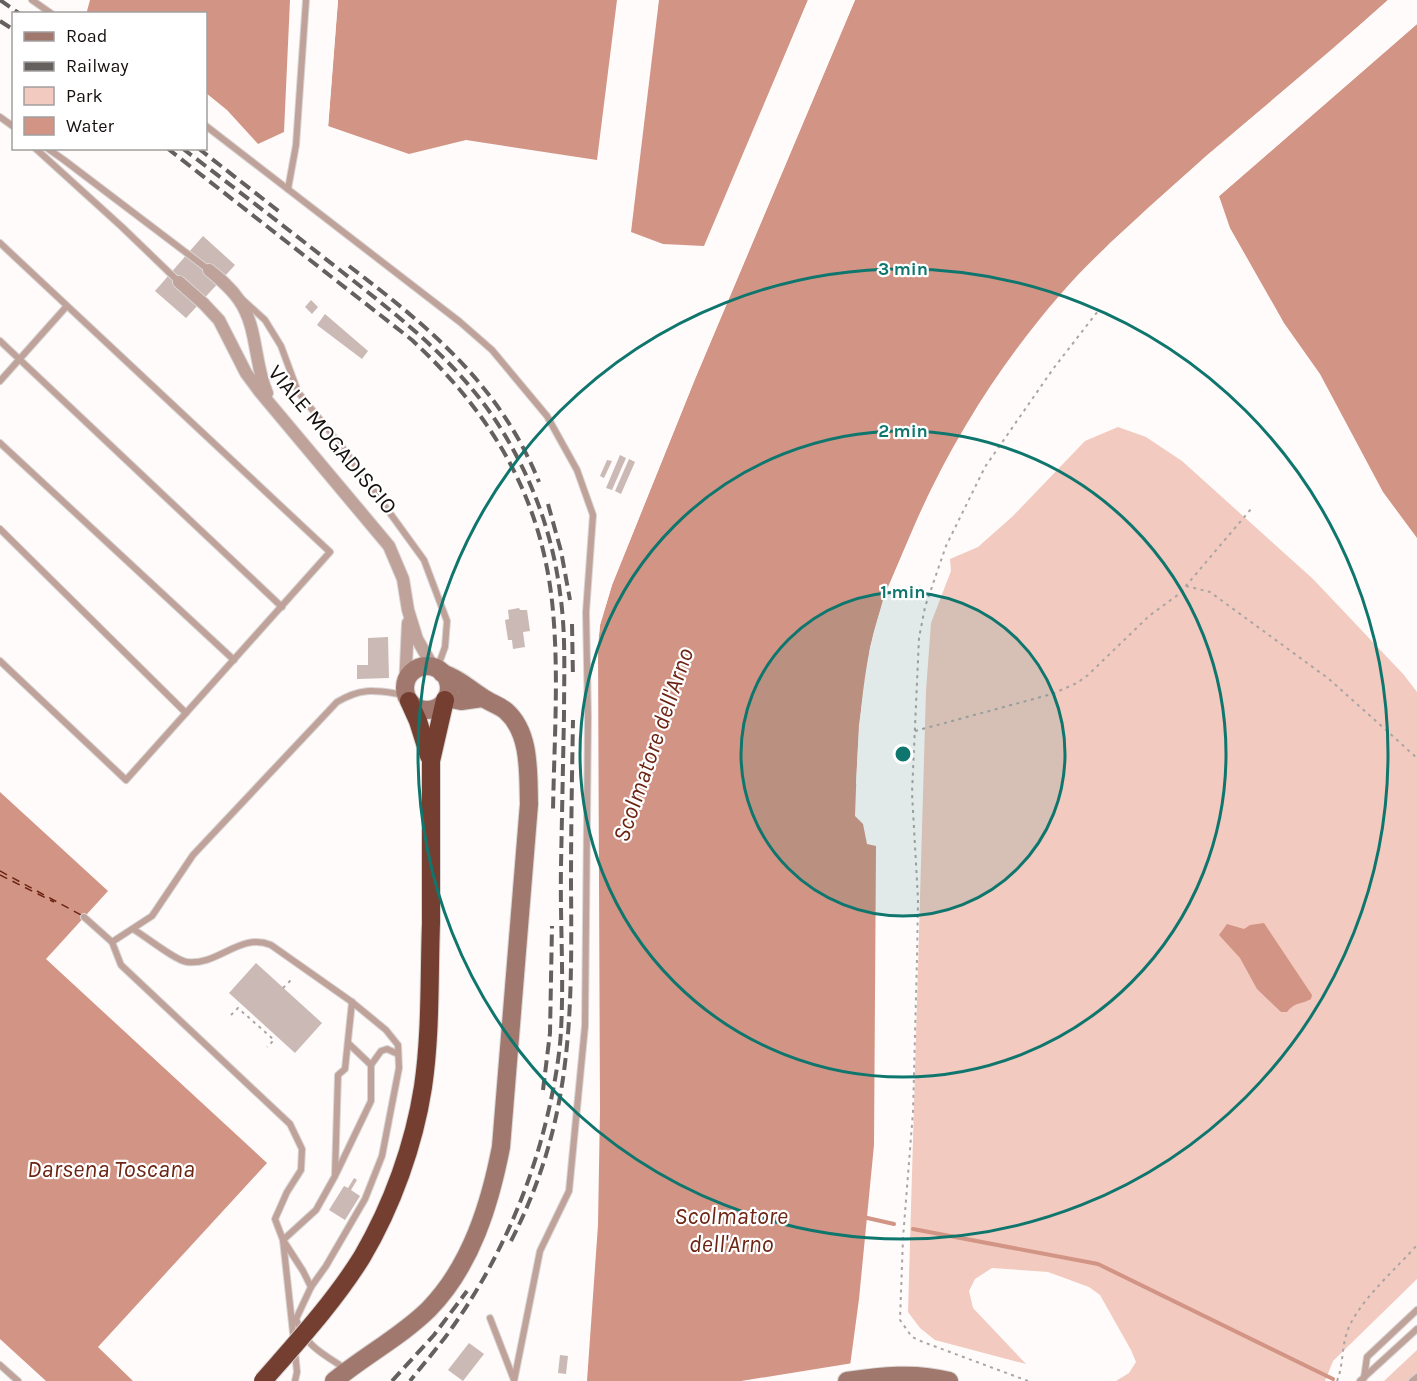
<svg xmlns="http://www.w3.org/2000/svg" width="1417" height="1381" font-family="Karla,sans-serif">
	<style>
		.green { fill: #f2cabf }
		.water { fill: #d29585 }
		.pier { fill: #fefbfa }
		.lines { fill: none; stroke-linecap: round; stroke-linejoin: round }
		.stream { stroke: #d29585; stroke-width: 4 }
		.ferry { stroke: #6d2413; stroke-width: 1.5; stroke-dasharray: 8 6; stroke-linecap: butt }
		.building { fill: #cab9b4 }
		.lane-casing { stroke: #d9d5d4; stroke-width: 8 }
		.street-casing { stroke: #d9d5d4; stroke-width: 14 }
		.secondary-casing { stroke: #d9d5d4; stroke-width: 20 }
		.highway-casing { stroke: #d9d5d4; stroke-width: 20 }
		.path { stroke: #a9a5a3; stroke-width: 2; stroke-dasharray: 3 4.5; stroke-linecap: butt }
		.lane { stroke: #bfa39b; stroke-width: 6 }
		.street { stroke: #bfa39b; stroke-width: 12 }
		.secondary { stroke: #a0786d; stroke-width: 18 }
		.highway { stroke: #743f31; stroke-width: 18 }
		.rail { stroke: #65605e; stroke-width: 4; stroke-dasharray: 12 6; stroke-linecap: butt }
		.highway-bridge-casing { stroke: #d9d5d4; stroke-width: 20; stroke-linecap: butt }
		.highway-bridge { stroke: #743f31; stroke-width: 18 }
		.ring { fill: none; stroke: #0f766e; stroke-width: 3 }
		.labels { text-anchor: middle; stroke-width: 4.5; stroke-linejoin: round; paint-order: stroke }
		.street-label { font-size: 22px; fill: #150f0d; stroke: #fff }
		.water-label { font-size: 24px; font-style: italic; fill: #6d2413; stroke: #fff }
		.centre { fill: #0f766e; stroke: #fff; stroke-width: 3 }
		.ring-label { font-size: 18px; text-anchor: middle; font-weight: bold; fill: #0f766e; stroke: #fff; stroke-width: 4.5; stroke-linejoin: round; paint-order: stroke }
	</style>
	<rect width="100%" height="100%" fill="#fefbfa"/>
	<!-- green -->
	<g class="green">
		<polygon points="1118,427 1146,437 1182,461 1313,579 1404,675 1417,692 1417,1279 1333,1361 1325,1381 1116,1381 1129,1373 1136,1362 1131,1350 1100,1295 1089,1287 1048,1272 992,1268 975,1279 969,1291 973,1308 1026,1364 935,1340 920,1328 908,1312 926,691 931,623 951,571 950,559 978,547 1013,516 1085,441"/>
		<polygon points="1417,1350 1417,1381 1384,1381"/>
	</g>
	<!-- water -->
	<g class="water">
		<polygon points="90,0 290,0 284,132 258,144 227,110 206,93 206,14 89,13 87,11"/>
		<polygon points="338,0 617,0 597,160 466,140 409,154 328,126"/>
		<polygon points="659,0 808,0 704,246 663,244 631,232"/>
		<path d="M855 0H1388C1310 70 1227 136 1149 207 1118 236 1086 264 1059 296 1000 364 951 442 915 524 898 564 879 605 870 648 859 703 857 760 855 816L863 824 867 844 876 846 874 1145 859 1299 848 1381H587L598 1225 600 1110 598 645 600 625 612 585 695 379Z"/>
		<polygon points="1417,24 1417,538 1383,492 1320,374 1284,323 1230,228 1219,196"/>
		<polygon points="0,792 108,891 46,959 267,1163 98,1347 133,1381 46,1381 0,1339"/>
		<path d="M1264 923 1312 995 1311 999C1301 1005 1296 1001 1287 1012H1281L1257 989 1240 958 1219 935 1227 924 1244 929 1250 925Z"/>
	</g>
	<!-- pier -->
	<g class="pier">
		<polygon points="335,0 338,0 328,129 325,126"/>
		<polygon points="808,0 810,1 719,221 707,248 704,249"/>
		<polygon points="852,0 855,0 695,379 612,585 600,625 598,645 595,644 597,624 609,584 692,377"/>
		<polygon points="1388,0 1391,0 1390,2 1326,59 1208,158 1112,245 1048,314 984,402 954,451 931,497 887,597 873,648 862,725 859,784 856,784 859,725 870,648 884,596 928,496 952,450 982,400 1046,312 1110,243 1206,156 1324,57"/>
		<polygon points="1417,21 1417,24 1217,198 1217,194"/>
		<polygon points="853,1363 851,1381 741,1381"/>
	</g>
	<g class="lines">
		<!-- stream -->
		<g class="stream">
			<polyline points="863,1217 894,1224"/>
			<polyline points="913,1229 1098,1264 1333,1379"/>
		</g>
		<!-- ferry -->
		<g class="ferry">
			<polyline points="0,871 83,916"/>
			<polyline points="0,875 54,902"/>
		</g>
	</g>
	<!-- building -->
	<g class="building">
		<polygon points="203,236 235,265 186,318 155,291"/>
		<polygon points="311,300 318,307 312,314 305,307"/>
		<polygon points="325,314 368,351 362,359 317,325"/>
		<polygon points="620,455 626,458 612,490 606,488"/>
		<polygon points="629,459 635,462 621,494 615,491"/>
		<polygon points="607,460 612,461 604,478 600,476"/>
		<polygon points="519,608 520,610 527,610 530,631 523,632 525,647 513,649 512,640 508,640 505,620 509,619 508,610"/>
		<polygon points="388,637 389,678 357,679 357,665 368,665 368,638"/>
		<polygon points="256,963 322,1023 295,1053 229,993"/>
		<polygon points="354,1178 357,1180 351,1190 360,1196 345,1220 329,1210 344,1186 348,1188"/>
		<polygon points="469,1343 484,1354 463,1381 448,1370"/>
		<polygon points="560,1355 568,1356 566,1374 558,1373"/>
	</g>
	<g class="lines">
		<defs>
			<g id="lane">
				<polyline points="32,0 52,14"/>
				<polyline points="0,117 14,127"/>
				<polyline points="206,126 460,322 492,350 547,416 577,470 593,515 586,612 588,717 585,1026 569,1191 540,1251 514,1381"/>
				<polyline points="35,148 122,227 179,282"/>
				<polyline points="47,148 64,160 209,270"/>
				<polyline points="288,189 296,145 306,0"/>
				<polyline points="0,243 330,552 126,780 0,661"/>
				<polyline points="243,300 265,320 281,346 298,392 342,447 424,560 447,621 445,647 437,669"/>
				<polyline points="0,341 282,607"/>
				<polyline points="0,381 66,307"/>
				<polyline points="0,443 234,660"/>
				<polyline points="0,529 186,713"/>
				<path d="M84 917 112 942 152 916 193 855 337 702C364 686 377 691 406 695"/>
				<path d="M133 929C145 936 176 961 187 962 218 966 240 932 271 945L352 1002 386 1030 398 1045 399 1068 382 1156 365 1199 326 1266 311 1287 296 1319C305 1346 323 1354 346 1369"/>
				<polyline points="112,942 121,965 290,1124 302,1149 301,1170 287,1192 275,1219 283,1240 294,1342"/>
				<polyline points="371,1065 381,1051 387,1049 398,1054"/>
				<polyline points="335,1174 338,1075 345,1069 352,1002"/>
				<polyline points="311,1287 303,1271 283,1240 316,1210 335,1176 371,1101 371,1065 348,1043"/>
				<polyline points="490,1318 514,1380"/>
				<polyline points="295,1352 297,1372 295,1381"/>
				<polyline points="0,1365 18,1381"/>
				<polyline points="1364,1378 1367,1357 1417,1310"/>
				<polyline points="1360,1381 1417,1329"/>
				<polyline points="1412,1381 1417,1377"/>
			</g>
			<g id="street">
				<path d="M209 270C220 279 231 288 239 300 258 327 254 364 267 393"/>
				<polyline points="179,282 204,304 219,320 246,373 260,392 389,546 403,579 408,610 417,639 433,667"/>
				<polyline points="405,688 408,623"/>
			</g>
			<g id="secondary">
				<circle cx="427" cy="688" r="22"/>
				<polyline points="446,698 461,701 482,698"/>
				<path d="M334 1381C364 1356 402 1336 429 1309 471 1266 490 1204 501 1147L529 804C528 774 531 733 506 711 499 705 490 703 482 697 468 688 458 678 442 673"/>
				<path d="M847 1381C881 1376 915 1372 949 1381"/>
			</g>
			<g id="highway">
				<polyline points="409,701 418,721 429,756"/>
				<polyline points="431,923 431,761 445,700"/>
			</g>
		</defs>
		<!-- lane casing -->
		<use href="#lane" class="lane-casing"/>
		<!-- street casing -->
		<use href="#street" class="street-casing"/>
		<!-- secondary casing -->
		<use href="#secondary" class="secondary-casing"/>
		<!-- highway casing -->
		<use href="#highway" class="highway-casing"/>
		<!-- path -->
		<g class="path">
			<polyline points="1186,586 1210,592 1329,679 1417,758"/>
			<polyline points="915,731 1052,694 1077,683 1088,675 1149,616 1179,594 1251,509"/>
			<polyline points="283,988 293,978"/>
			<polyline points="231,1015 238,1008 274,1040 267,1047"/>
			<polyline points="1028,1381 923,1342 912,1337 900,1320 903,1238 913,1112 917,958 918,899 912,793 919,638 925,607 946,546 985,467 1053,369 1098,311"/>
			<path d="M1337 1381C1344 1364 1341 1345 1349 1327 1362 1298 1396 1269 1417 1245"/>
		</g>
		<!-- lane -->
		<use href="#lane" class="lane"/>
		<!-- street -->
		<use href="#street" class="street"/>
		<!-- secondary -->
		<use href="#secondary" class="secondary"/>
		<!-- highway -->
		<use href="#highway" class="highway"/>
		<!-- rail -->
		<g class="rail">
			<polyline points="0,0 20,14"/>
			<polyline points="0,21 14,30"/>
			<path d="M167 148 412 340C493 415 543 499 553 611 559 678 554 745 553 812"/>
			<path d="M182 148C236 189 289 230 341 271 402 319 462 365 503 432 533 481 553 536 560 593 566 633 564 675 564 715 563 765 562 816 561 866 560 921 564 976 561 1031 559 1066 550 1109 540 1144 522 1207 492 1271 454 1325 441 1344 425 1362 410 1381"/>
			<polyline points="198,148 281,213"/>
			<path d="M349 266C429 327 500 385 539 482"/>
			<polyline points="548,504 561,551 570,600"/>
			<polyline points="572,624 573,678"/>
			<polyline points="543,1090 550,1033 552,926"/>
			<path d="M511 1241C573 1120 572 1016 571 883 571 829 572 774 573 720"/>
			<polyline points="392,1381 434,1335 467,1291"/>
		</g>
		<defs>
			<path id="highway-bridge" d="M263 1381C298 1341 334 1302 362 1257 392 1206 414 1145 423 1087 431 1033 429 978 431 923"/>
		</defs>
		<!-- highway-bridge casing -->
		<use href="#highway-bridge" class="highway-bridge-casing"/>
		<!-- highway-bridge -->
		<use href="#highway-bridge" class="highway-bridge"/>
	</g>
	<!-- distance rings -->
	<circle cx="903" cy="754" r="162" fill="#0f766e" fill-opacity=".12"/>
	<g class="ring">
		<circle cx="903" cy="754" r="162"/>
		<circle cx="903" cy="754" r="323"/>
		<circle cx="903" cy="754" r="485"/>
	</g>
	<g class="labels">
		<!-- street labels -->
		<g class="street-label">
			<text transform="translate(333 439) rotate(50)" y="8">VIALE MOGADISCIO</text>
		</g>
		<!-- water labels -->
		<g class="water-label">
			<text transform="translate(653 745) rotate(-71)" y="8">Scolmatore dell'Arno</text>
			<text x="111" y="1177">Darsena Toscana</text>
			<text x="731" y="1224">Scolmatore<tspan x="731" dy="28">dell'Arno</tspan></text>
		</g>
	</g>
	<circle cx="903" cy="754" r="9" class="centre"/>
	<g class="ring-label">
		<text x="903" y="275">3 min</text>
		<text x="903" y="437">2 min</text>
		<text x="903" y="598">1 min</text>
	</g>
	<!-- legend -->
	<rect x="12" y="12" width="195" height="138" fill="#ffffff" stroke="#a19f9e" stroke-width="1.5"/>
	<rect x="24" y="32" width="30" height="9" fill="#a0786d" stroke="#a19f9e" stroke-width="1.5"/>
	<text x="66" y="42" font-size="18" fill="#150f0d">Road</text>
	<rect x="24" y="62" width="30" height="9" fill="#65605e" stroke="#a19f9e" stroke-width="1.5"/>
	<text x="66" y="72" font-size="18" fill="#150f0d">Railway</text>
	<rect x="24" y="87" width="30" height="18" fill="#f2cabf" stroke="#a19f9e" stroke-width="1.5"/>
	<text x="66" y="102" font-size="18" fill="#150f0d">Park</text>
	<rect x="24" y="117" width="30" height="18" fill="#d29585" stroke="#a19f9e" stroke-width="1.5"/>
	<text x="66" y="132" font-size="18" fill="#150f0d">Water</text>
</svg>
